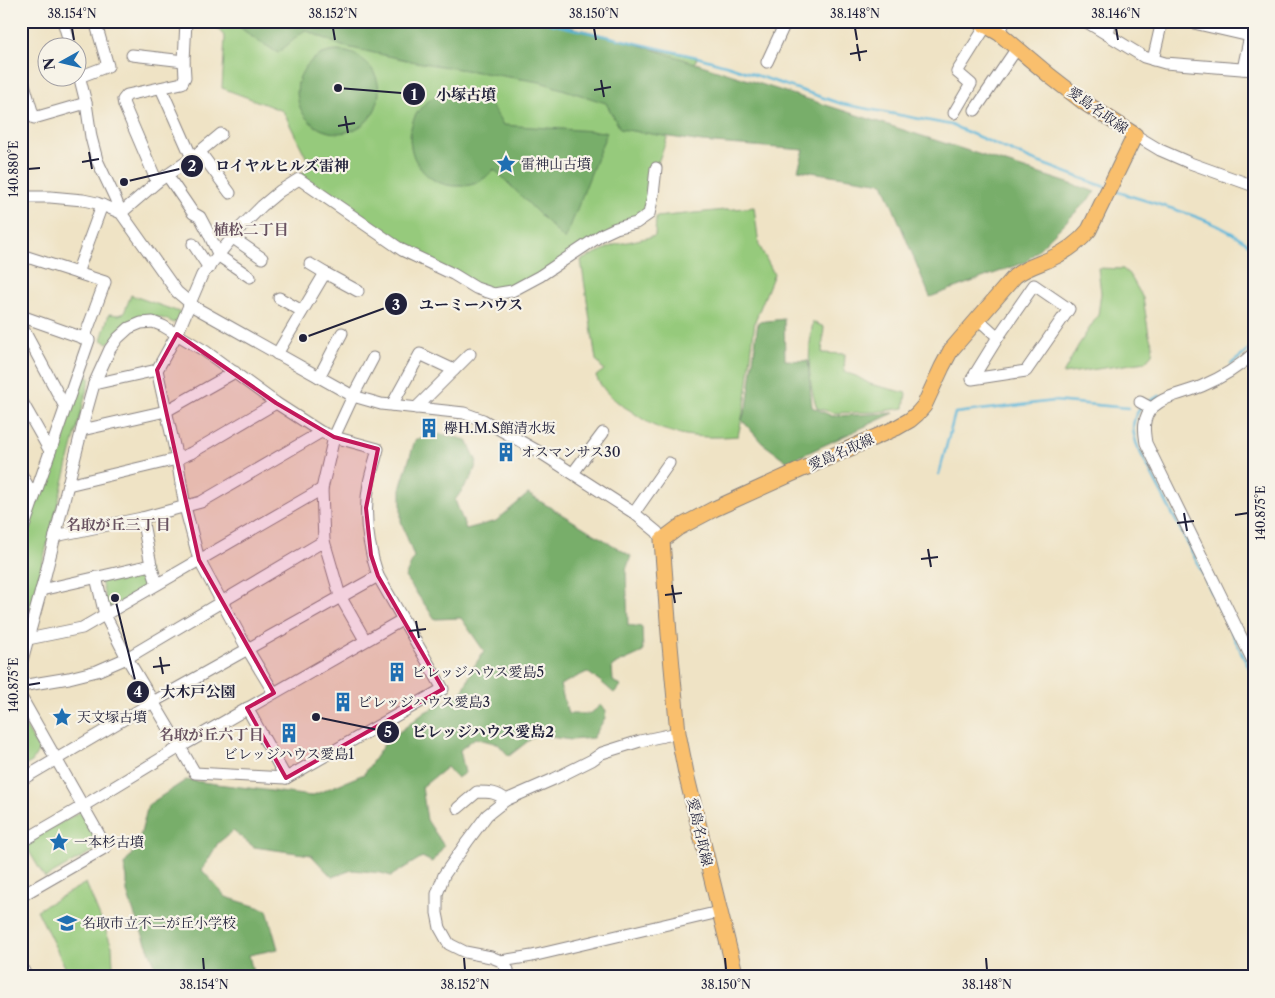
<svg xmlns="http://www.w3.org/2000/svg" width="1275" height="998" font-family="'Libre Caslon Text','Noto Serif JP',serif">
	<style>
		.green { fill: #96ca7b; stroke: #5c765b }
		.forest { fill: #78ae6b; stroke: #4d6853 }
		.lines { fill: none; stroke-linecap: round; stroke-linejoin: round }
		.stream { stroke: #5bb6d9; stroke-width: 2.5 }
		.minor-casing { stroke: #888280; stroke-width: 13 }
		.major-casing { stroke: #888280; stroke-width: 17 }
		.minor { stroke: #fff; stroke-width: 11 }
		.major { stroke: #f9bf6d; stroke-width: 15 }
		.marked { fill: #c2185b; fill-opacity: 0.2; stroke: #c2185b; stroke-width: 4; stroke-linejoin: round }
		.ticks { fill: none; stroke: #22223b; stroke-width: 2 }
		.labels { text-anchor: middle; stroke-width: 4.5; stroke-linejoin: round; paint-order: stroke }
		.street-label { font-size: 14px; fill: #22223b; stroke: #f7f3e8 }
		.poi-label { font-size: 14px; fill: #22223b; stroke: #f7f3e8; text-anchor: start }
		.neighbourhood-label { font-size: 15px; font-weight: bold; fill: #685260; stroke: #f7f3e8 }
		.leader { fill: none; stroke: #22223b; stroke-width: 2 }
		.callout-dot { fill: #22223b; stroke: #f7f3e8; stroke-width: 2 }
		.mark-label { font-size: 15px; text-anchor: middle; font-weight: bold; fill: #fff }
		.callout-label { font-size: 15px; text-anchor: middle; font-weight: bold; fill: #22223b; stroke: #f7f3e8; stroke-width: 4.5; stroke-linejoin: round; paint-order: stroke }
		.neatline { fill: none; stroke: #22223b; stroke-width: 2 }
		.ticks-label { font-size: 12px; text-anchor: middle; fill: #22223b }
	</style>
	<rect width="100%" height="100%" fill="#f7f3e8"/>
	<filter id="ink" filterUnits="userSpaceOnUse"><feTurbulence type="fractalNoise" baseFrequency=".02" numOctaves="2"/><feDisplacementMap in="SourceGraphic" scale="10" xChannelSelector="R" yChannelSelector="G"/><feConvolveMatrix kernelMatrix="1 2 1 2 8 2 1 2 1" color-interpolation-filters="sRGB"/></filter>
	<filter id="wash" filterUnits="userSpaceOnUse"><feTurbulence type="fractalNoise" baseFrequency=".0096" numOctaves="4" result="noise"/><feDisplacementMap in="SourceGraphic" scale="20" xChannelSelector="R" yChannelSelector="G"/><feGaussianBlur stdDeviation="1.12" result="paint"/><feColorMatrix in="noise" values="0 0 0 0 0 0 0 0 0 0 0 0 0 0 0 0 0 1.4 0 .05"/><feComposite in="paint" operator="in"/></filter>
	<g filter="url(#wash)">
		<rect width="100%" height="100%" fill="#efe3c5"/>
		<!-- green -->
		<g class="green">
			<polygon points="211,21 496,21 697,57 656,168 649,214 512,291 476,288 402,250 299,179 309,163 283,111 222,88 225,37"/>
			<path d="M754 207 759 245 774 274 755 321 746 399 738 436C714 438 689 438 665 430 653 427 641 418 631 411 617 403 602 391 596 376L604 370 596 360 581 260 614 245 655 236 656 217Z"/>
			<polygon points="1098,268 1123,269 1130,275 1143,298 1149,335 1153,345 1152,354 1145,362 1063,374 1078,346 1098,315 1101,293"/>
			<path d="M131 295 182 313 180 320 174 323C145 308 129 323 108 343L101 340 109 314 119 315 124 313Z"/>
			<path d="M813 322 824 327 822 353 845 354 844 372 856 376 870 384 906 393 904 408 875 412 834 413 817 408C807 381 808 349 813 322Z"/>
			<polygon points="79,373 90,378 29,615 21,613 21,543"/>
			<polygon points="149,569 151,585 108,609 101,581"/>
			<polygon points="21,718 39,750 32,762 21,768"/>
			<polygon points="82,811 99,840 98,848 45,878 24,843"/>
			<polygon points="86,883 112,946 113,967 116,977 70,977 37,910"/>
		</g>
		<!-- forest -->
		<g class="forest">
			<polygon points="232,21 547,21 627,41 1096,192 1026,262 930,297 883,183 798,170 804,150 702,142 620,129 606,103 540,82 416,62 342,46 305,30 278,53 251,36"/>
			<circle cx="338" cy="92" r="41"/>
			<path d="M456 91C484 95 490 101 503 125L607 132 565 240 494 169C491 172 487 177 483 179 477 184 468 186 461 186 406 189 390 113 441 94 446 93 451 92 456 91Z"/>
			<polygon points="784,319 785,360 808,361 812,407 832,416 894,413 788,462 762,443 742,420 748,401 758,322"/>
			<polygon points="441,434 467,440 477,462 472,477 455,500 466,529 496,521 528,494 631,556 626,570 628,625 642,627 643,652 612,666 613,681 621,686 614,693 600,681 587,672 560,685 568,714 590,714 601,705 606,710 605,718 593,738 571,740 536,735 509,756 498,744 475,738 460,750 465,773 457,778 447,767 422,787 427,820 444,846 432,862 422,857 391,876 381,873 352,870 332,877 311,855 254,847 233,831 218,843 202,870 226,897 267,910 278,949 249,955 254,977 160,977 135,916 127,892 127,878 124,865 138,845 148,805 186,780 311,796 364,774 385,743 425,712 462,693 473,668 484,651 461,618 435,619 405,577 414,557 401,521 401,486 415,440"/>
		</g>
		<g class="lines">
			<!-- stream -->
			<g class="stream">
				<polyline points="539,21 697,57 729,66 842,104 951,125 1030,159 1105,187"/>
				<path d="M1115 191C1160 206 1216 217 1254 248"/>
				<polyline points="1231,364 1244,354 1254,343"/>
				<polyline points="1147,402 1160,396"/>
				<path d="M1141 407C1130 422 1132 431 1138 448L1188 544 1254 678"/>
				<polyline points="939,474 955,413 1054,401 1128,408"/>
			</g>
		</g>
	</g>
	<g filter="url(#ink)">
		<g class="lines">
			<defs>
				<g id="minor">
					<polyline points="63,21 71,48"/>
					<polyline points="1085,21 1144,57 1165,63 1254,70"/>
					<polyline points="1185,21 1250,36"/>
					<polyline points="828,22 829,21"/>
					<polyline points="999,33 1005,21"/>
					<polyline points="1108,35 1111,21"/>
					<polyline points="132,55 184,61"/>
					<polyline points="1153,60 1162,21"/>
					<polyline points="767,62 786,21"/>
					<polyline points="1243,69 1253,21"/>
					<polyline points="78,71 86,103 91,137 97,160 115,198 121,213 157,182 192,158 221,134"/>
					<polyline points="21,74 34,118 86,103"/>
					<polyline points="79,77 108,66 95,21"/>
					<polyline points="161,88 192,158"/>
					<polyline points="975,110 1017,48"/>
					<polyline points="954,113 971,84 957,72 986,26"/>
					<polyline points="1135,135 1160,150 1190,163 1254,186"/>
					<polyline points="200,152 230,193"/>
					<polyline points="167,175 193,213 200,217 209,234 219,256 250,277"/>
					<polyline points="157,182 124,105 123,100 127,95 182,83 185,77 184,61 186,21"/>
					<polyline points="21,197 50,197 83,200 97,203 121,213 177,292 196,308 353,396 381,404 464,413 483,420 541,453 634,513 657,532 662,540"/>
					<polyline points="233,238 262,258"/>
					<polyline points="193,244 209,268"/>
					<polyline points="21,255 105,282 84,339"/>
					<polyline points="310,264 325,273"/>
					<polyline points="77,273 102,205"/>
					<polygon points="1034,285 1069,309 1026,371 972,379 998,337"/>
					<polyline points="279,298 302,311"/>
					<polyline points="21,316 89,340 21,535"/>
					<polyline points="978,319 998,337"/>
					<polyline points="21,325 65,407"/>
					<path d="M1254 353C1239 367 1221 378 1202 386 1186 393 1166 395 1153 407 1142 417 1144 431 1146 443L1254 663"/>
					<polyline points="277,354 325,273 358,291"/>
					<polyline points="157,370 177,459 185,507 199,560 248,650 274,693"/>
					<polyline points="454,370 470,354"/>
					<polyline points="319,377 342,333"/>
					<polyline points="94,384 157,370 177,334 202,275 241,227 262,206 280,191 299,179 402,250 453,274 476,288 494,294 512,291 540,276 603,234 616,228 636,223 649,214 653,195 656,168"/>
					<polyline points="21,400 50,451"/>
					<polyline points="1140,402 1151,408"/>
					<polyline points="392,405 420,354 454,370 416,408"/>
					<polyline points="82,430 166,411 235,372"/>
					<polyline points="573,473 603,433"/>
					<polyline points="21,474 34,497"/>
					<polyline points="68,485 177,459 191,453 276,403"/>
					<polyline points="634,513 669,463"/>
					<polyline points="142,518 151,565 157,584"/>
					<polyline points="55,536 142,518 201,502 321,432"/>
					<polyline points="41,590 151,565"/>
					<polyline points="28,639 82,628 322,489"/>
					<polyline points="365,640 340,596 324,541 322,489 334,437 353,396 373,358"/>
					<path d="M21 664 45 576 87 409 94 384 110 349 118 338 129 328 141 323 153 322 163 326 205 351 276 403 321 432 334 437 378 449C375 461 371 472 369 483 363 515 368 546 378 576L443 689 286 778 195 773 180 747 127 658 105 615 96 577"/>
					<polyline points="21,686 69,678 97,671 127,658 324,541"/>
					<polyline points="21,697 106,847 21,896"/>
					<polyline points="247,708 286,778"/>
					<polyline points="21,780 153,702 378,576"/>
					<path d="M458 808 477 792C489 792 497 792 506 800"/>
					<polyline points="21,842 83,806 180,747 402,620"/>
					<polyline points="501,961 532,956 719,912"/>
					<polyline points="21,966 27,977"/>
					<polyline points="509,977 508,970 501,961 491,957 465,952 449,944 440,928 437,913 437,894 444,875 467,842 487,815 506,800 554,779 592,760 602,753 640,741 678,733"/>
				</g>
				<path id="major" d="M736 977 687 778 678 733 669 634 662 540 678 528 714 509 798 471 896 428 910 420 917 414 924 406 942 367 951 350 1015 276C1025 268 1036 265 1048 260 1064 253 1078 244 1089 230L1135 135 1085 103 1050 76 999 33 978 21"/>
			</defs>
			<!-- minor casing -->
			<use href="#minor" class="minor-casing"/>
			<!-- major casing -->
			<use href="#major" class="major-casing"/>
			<!-- minor -->
			<use href="#minor" class="minor"/>
			<!-- major -->
			<use href="#major" class="major"/>
		</g>
	</g>
	<!-- marked area -->
	<path class="marked" d="M177 334 276 403 334 437 378 449 366 508 371 555 378 576 443 689 286 778 247 708 274 693 199 560 157 370Z"/>
	<!-- ticks -->
	<path class="ticks" d="M72 28 74 40M333 28 335 40M594 28 596 40M855 28 857 40M1116 28 1118 40M857 44 860 61M850 54 867 51M601 80 604 97M594 90 611 87M345 116 348 133M338 126 355 123M89 152 92 169M82 162 99 159M28 169 40 168M1184 513 1187 531M1235 515 1248 513M1177 523 1194 521M928 549 931 567M921 559 938 557M672 585 675 603M665 595 682 593M416 621 419 638M409 631 426 629M160 657 163 674M153 667 170 665M28 685 40 683M203 958 204 970M464 958 465 970M725 958 726 970M986 958 987 970"/>
	<!-- icons -->
	<defs>
		<symbol id="sight-bare" viewBox="-9 -9 18 18"><path d="M0-6L1.8-2.2L6-1.7L2.9 1.2L3.7 5.4L0 3.3L-3.7 5.4L-2.9 1.2L-6-1.7L-1.8-2.2Z" fill="#1f6fb2" stroke="#f7f3e8" stroke-width="2.5" paint-order="stroke"/></symbol>
		<symbol id="building-bare" viewBox="-9 -9 18 18"><path d="M-4-6H4V6H1V3H-1V6H-4ZM-2.5-4.3h1.7v1.8h-1.7ZM.8-4.3h1.7v1.8H.8ZM-2.5-1h1.7V.8h-1.7ZM.8-1h1.7V.8H.8Z" fill="#1f6fb2" stroke="#f7f3e8" stroke-width="2.5" paint-order="stroke"/></symbol>
		<symbol id="school-bare" viewBox="-9 -9 18 18"><path d="M0-5L7-2L0 1L-7-2ZM-4 1L0 2.5L4 1V4Q0 6-4 4Z" fill="#1f6fb2" stroke="#f7f3e8" stroke-width="2.5" paint-order="stroke"/></symbol>
	</defs>
	<g fill-rule="evenodd">
		<use href="#sight-bare" x="492" y="150" width="28" height="28"/>
		<use href="#building-bare" x="415" y="414" width="28" height="28"/>
		<use href="#building-bare" x="492" y="438" width="28" height="28"/>
		<use href="#building-bare" x="383" y="658" width="28" height="28"/>
		<use href="#building-bare" x="329" y="688" width="28" height="28"/>
		<use href="#sight-bare" x="48" y="703" width="28" height="28"/>
		<use href="#building-bare" x="275" y="719" width="28" height="28"/>
		<use href="#sight-bare" x="45" y="828" width="28" height="28"/>
		<use href="#school-bare" x="53" y="909" width="28" height="28"/>
	</g>
	<g class="labels">
		<!-- street labels -->
		<g class="street-label">
			<text transform="translate(1098 110) rotate(35)" y="5">愛島名取線</text>
			<text transform="translate(841 452) rotate(-24)" y="5">愛島名取線</text>
			<text transform="translate(700 832) rotate(77)" y="5">愛島名取線</text>
		</g>
		<!-- poi labels -->
		<g class="poi-label">
			<text x="521" y="169">雷神山古墳</text>
			<text x="444" y="433">欅H.M.S館清水坂</text>
			<text x="521" y="457">オスマンサス30</text>
			<text x="412" y="677">ビレッジハウス愛島5</text>
			<text x="358" y="707">ビレッジハウス愛島3</text>
			<text x="77" y="722">天文塚古墳</text>
			<text x="289" y="759" text-anchor="middle">ビレッジハウス愛島1</text>
			<text x="74" y="847">一本杉古墳</text>
			<text x="82" y="928">名取市立不二が丘小学校</text>
		</g>
		<!-- neighbourhood labels -->
		<g class="neighbourhood-label">
			<text x="251" y="235">植松二丁目</text>
			<text x="118" y="530">名取が丘三丁目</text>
			<text x="211" y="740">名取が丘六丁目</text>
		</g>
	</g>
	<!-- callouts -->
	<path class="leader" d="M338 88L414 94M124 182L192 166M303 338L396 304M115 598L138 692M316 717L388 732"/>
	<g class="callout-dot">
		<circle cx="338" cy="88" r="5"/>
		<circle cx="124" cy="182" r="5"/>
		<circle cx="303" cy="338" r="5"/>
		<circle cx="115" cy="598" r="5"/>
		<circle cx="316" cy="717" r="5"/>
		<circle cx="414" cy="94" r="12"/>
		<circle cx="192" cy="166" r="12"/>
		<circle cx="396" cy="304" r="12"/>
		<circle cx="138" cy="692" r="12"/>
		<circle cx="388" cy="732" r="12"/>
	</g>
	<g class="mark-label">
		<text x="414" y="100">1</text>
		<text x="192" y="171">2</text>
		<text x="396" y="310">3</text>
		<text x="138" y="697">4</text>
		<text x="388" y="737">5</text>
	</g>
	<g class="callout-label">
		<text x="466" y="100">小塚古墳</text>
		<text x="282" y="171">ロイヤルヒルズ雷神</text>
		<text x="471" y="310">ユーミーハウス</text>
		<text x="198" y="697">大木戸公園</text>
		<text x="483" y="737">ビレッジハウス愛島2</text>
	</g>
	<!-- margin -->
	<rect width="1275" height="998" fill="none" stroke="#f7f3e8" stroke-width="55"/>
	<!-- north arrow -->
	<g transform="translate(62 62) rotate(262)"><circle r="24" fill="#f7f3e8" stroke="#a29fa3"/>
	<path d="M0-4L9 19L0 12L-9 19Z" fill="#1f6fb2"/>
	<text y="-8" font-size="14" font-weight="bold" text-anchor="middle" fill="#22223b">N</text>
	</g>
	<rect x="28" y="28" width="1220" height="942" class="neatline"/>
	<g class="ticks-label">
		<text x="72" y="18">38.154°N</text>
		<text x="333" y="18">38.152°N</text>
		<text x="594" y="18">38.150°N</text>
		<text x="855" y="18">38.148°N</text>
		<text x="1116" y="18">38.146°N</text>
		<text transform="translate(14 169) rotate(-90)" y="4">140.880°E</text>
		<text transform="translate(1261 513) rotate(-90)" y="4">140.875°E</text>
		<text transform="translate(14 685) rotate(-90)" y="4">140.875°E</text>
		<text x="204" y="989">38.154°N</text>
		<text x="465" y="989">38.152°N</text>
		<text x="726" y="989">38.150°N</text>
		<text x="987" y="989">38.148°N</text>
	</g>
</svg>
